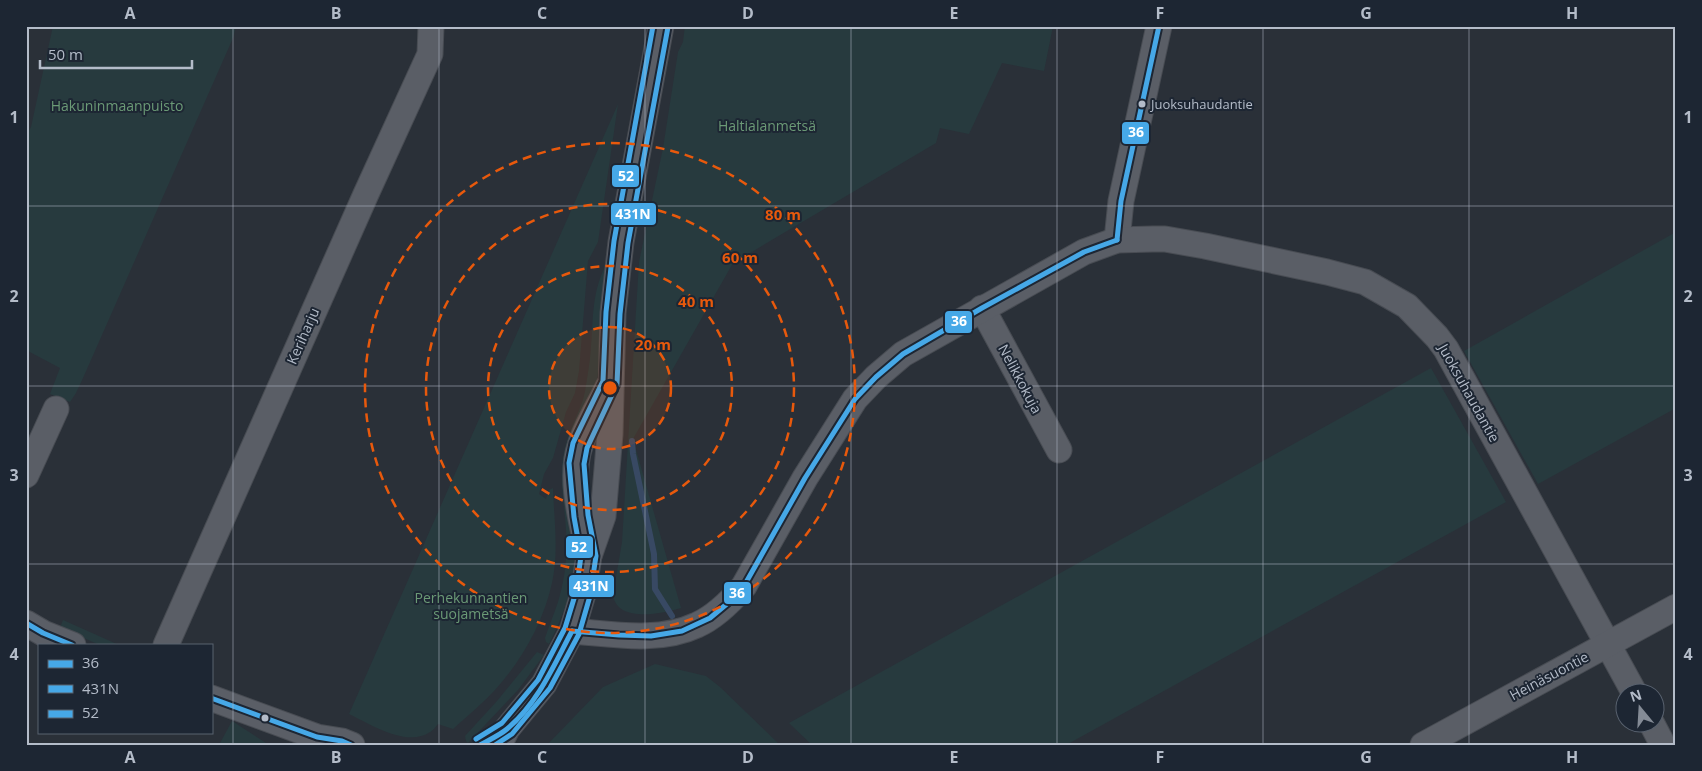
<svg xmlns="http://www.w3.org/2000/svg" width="1702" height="771" font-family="'Open Sans',sans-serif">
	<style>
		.green { fill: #273a3e }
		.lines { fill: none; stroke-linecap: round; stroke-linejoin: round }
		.stream { stroke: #384963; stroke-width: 6 }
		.minor-casing { stroke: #484c53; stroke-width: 27 }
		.minor { stroke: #5a5e66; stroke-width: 25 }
		.bus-1-casing { stroke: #1d2633; stroke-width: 9 }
		.bus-2-casing { stroke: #1d2633; stroke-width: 9 }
		.bus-3-casing { stroke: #1d2633; stroke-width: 9 }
		.bus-1 { stroke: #46a8e7; stroke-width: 5 }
		.bus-2 { stroke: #46a8e7; stroke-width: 5 }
		.bus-3 { stroke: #46a8e7; stroke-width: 5 }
		.grid { fill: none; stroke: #b4bcc9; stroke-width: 1; stroke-opacity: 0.55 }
		.ring { fill: none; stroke: #e8590c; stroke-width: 2.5; stroke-dasharray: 9 6 }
		.bus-dot { fill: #b4bcc9; stroke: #1d2633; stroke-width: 2 }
		.labels { text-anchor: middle; stroke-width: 4; stroke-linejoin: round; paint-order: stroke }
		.bus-label { font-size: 13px; fill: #b4bcc9; stroke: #1d2633; text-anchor: start }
		.park-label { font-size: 14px; fill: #6b9a76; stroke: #1d2633 }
		.street-label { font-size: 14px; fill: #b4bcc9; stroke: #1d2633 }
		.centre { fill: #e8590c; stroke: #1d2633; stroke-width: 2.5 }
		.ring-label { font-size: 15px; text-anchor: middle; font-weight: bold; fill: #e8590c; stroke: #1d2633; stroke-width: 4; stroke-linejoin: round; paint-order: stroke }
		.line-badge { stroke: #1d2633; stroke-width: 2 }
		.badge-label { font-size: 14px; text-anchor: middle; font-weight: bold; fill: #fff }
		.neatline { fill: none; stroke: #b4bcc9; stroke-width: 2 }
		.grid-label { font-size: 16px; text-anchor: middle; font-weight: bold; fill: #b4bcc9 }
	</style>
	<rect width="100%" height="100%" fill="#2a3038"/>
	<!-- green -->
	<g class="green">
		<polygon points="53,26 236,26 233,38 83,378 76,393 70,402 50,394 60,368 26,350 26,136 31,127"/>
		<path d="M685 26H1053L1044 71 1002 63 969 134 940 128 936 143 733 263 633 439 681 608C661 614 617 623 613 595L622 542 639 262 663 148 678 52 683 42Z"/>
		<path d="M618 104 598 242 588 261 579 371 575 393 566 412 553 458 544 474 539 494 546 499 549 490 553 488C554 519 559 553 552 583 543 623 522 660 495 690 482 704 467 716 453 729L438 724C436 726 433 731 430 732 407 748 370 724 349 714Z"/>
		<polygon points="1676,232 1676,408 1538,484 1464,351"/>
		<path d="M606 265 597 385 576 548C575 583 565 613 549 644L546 642 545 638C549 626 554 614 558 602 565 579 568 554 566 530 565 506 559 482 563 458 566 437 576 419 583 400 586 389 587 377 589 366 594 332 589 296 606 265Z"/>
		<polygon points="1431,368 1506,502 1066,745 812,745 789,723"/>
		<polygon points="63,620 119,645 100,645 60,628"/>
		<polygon points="537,652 544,655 518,690 468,743 466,741 465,736 497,701"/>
		<polygon points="655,664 706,676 720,687 780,745 547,745 603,687"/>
		<polygon points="232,721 269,745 219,745"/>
	</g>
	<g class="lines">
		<!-- stream -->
		<polyline class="stream" points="632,441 633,454 654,554 655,589 672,616"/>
		<defs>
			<g id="minor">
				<polyline points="1117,240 1121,201 1159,26"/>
				<polyline points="982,308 1059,450"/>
				<polyline points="26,475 56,409"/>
				<path d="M589 556C582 523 569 479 580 446 586 426 599 406 608 387"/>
				<polyline points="26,623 43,633 73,645"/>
				<path d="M572 631C612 634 659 643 697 625 715 617 731 601 744 586L805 478 855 399 876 377 903 354 1084 252 1117 240 1153 239H1165L1205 246 1327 272 1365 282 1407 306 1437 337 1446 349 1635 694"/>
				<polyline points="166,645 366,194 430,54 431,26"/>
				<polyline points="211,698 317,737 342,741 352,745"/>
				<polyline points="1652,724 1663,745"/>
				<polyline points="499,745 507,729 544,684 572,631 583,594 589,556 603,516 610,434 613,313 621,242 661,26"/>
				<polyline points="1423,745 1676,607"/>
			</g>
		</defs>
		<!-- minor casing -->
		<use href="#minor" class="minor-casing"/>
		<!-- minor -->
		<use href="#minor" class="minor"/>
		<defs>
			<g id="bus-1">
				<polyline points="1117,240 1121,201 1159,26"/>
				<polyline points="26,623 43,633 72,645"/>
				<polyline points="572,631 619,635 651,636 682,631 710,618 728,603 744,586 805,478 855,399 876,377 903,354 982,308 1084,252 1117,240"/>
				<polyline points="211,698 317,737 342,741 351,745"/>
				<path d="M480 745C489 740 500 735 507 729 538 703 554 665 572 631"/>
			</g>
			<polyline id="bus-2" points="495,745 512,734 550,688 579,634 590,596 596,556 588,515 584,464 587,448 617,384 620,314 628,243 668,27"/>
			<polyline id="bus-3" points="476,739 502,723 538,680 565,628 576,592 581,556 574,517 569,463 573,443 603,381 606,312 614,241 653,26"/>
		</defs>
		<!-- bus-1 casing -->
		<use href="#bus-1" class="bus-1-casing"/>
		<!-- bus-2 casing -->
		<use href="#bus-2" class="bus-2-casing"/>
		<!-- bus-3 casing -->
		<use href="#bus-3" class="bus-3-casing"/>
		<!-- bus-1 -->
		<use href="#bus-1" class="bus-1"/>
		<!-- bus-2 -->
		<use href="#bus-2" class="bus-2"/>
		<!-- bus-3 -->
		<use href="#bus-3" class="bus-3"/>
	</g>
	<!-- grid -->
	<path class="grid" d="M233 26V745M439 26V745M645 26V745M851 26V745M1057 26V745M1263 26V745M1469 26V745M26 206H1676M26 386H1676M26 564H1676"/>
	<!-- distance rings -->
	<circle cx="610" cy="388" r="61" fill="#e8590c" fill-opacity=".12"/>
	<g class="ring">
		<circle cx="610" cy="388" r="61"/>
		<circle cx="610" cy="388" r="122"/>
		<circle cx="610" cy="388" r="184"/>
		<circle cx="610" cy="388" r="245"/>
	</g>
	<!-- markers -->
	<g class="bus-dot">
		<circle cx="1142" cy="104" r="4.5"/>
		<circle cx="265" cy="718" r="4.5"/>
	</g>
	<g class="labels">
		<!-- bus labels -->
		<g class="bus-label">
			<text x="1151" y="109">Juoksuhaudantie</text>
		</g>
		<!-- park labels -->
		<g class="park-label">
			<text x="117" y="111">Hakuninmaanpuisto</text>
			<text x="767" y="131">Haltialanmetsä</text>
			<text x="471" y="603">Perhekunnantien<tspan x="471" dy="16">suojametsä</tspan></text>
		</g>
		<!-- street labels -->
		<g class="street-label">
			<text transform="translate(303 336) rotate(-66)" y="5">Keriharju</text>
			<text transform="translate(1020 379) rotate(62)" y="5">Nelikkokuja</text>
			<text transform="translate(1469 393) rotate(61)" y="5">Juoksuhaudantie</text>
			<text transform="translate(1549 676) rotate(-28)" y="5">Heinäsuontie</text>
		</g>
	</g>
	<circle cx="610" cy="388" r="8" class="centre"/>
	<g class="ring-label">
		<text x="783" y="220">80 m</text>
		<text x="740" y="263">60 m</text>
		<text x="696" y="307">40 m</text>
		<text x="653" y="350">20 m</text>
	</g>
	<g class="line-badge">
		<rect x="1121" y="121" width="29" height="24" rx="5" fill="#46a8e7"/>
		<rect x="611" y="164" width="29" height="24" rx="5" fill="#46a8e7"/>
		<rect x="610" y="202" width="47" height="24" rx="5" fill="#46a8e7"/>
		<rect x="944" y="310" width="29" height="24" rx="5" fill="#46a8e7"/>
		<rect x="565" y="535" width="29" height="24" rx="5" fill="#46a8e7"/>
		<rect x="568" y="574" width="47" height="24" rx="5" fill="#46a8e7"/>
		<rect x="723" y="581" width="29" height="24" rx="5" fill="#46a8e7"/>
	</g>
	<g class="badge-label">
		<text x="1136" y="137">36</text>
		<text x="626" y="181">52</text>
		<text x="633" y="219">431N</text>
		<text x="959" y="326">36</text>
		<text x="579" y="552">52</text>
		<text x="591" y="591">431N</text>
		<text x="737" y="598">36</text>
	</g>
	<!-- border -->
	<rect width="1702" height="771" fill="none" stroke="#1d2633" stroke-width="55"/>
	<!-- legend -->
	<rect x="38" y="644" width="175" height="90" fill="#1d2633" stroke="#59626f"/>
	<rect x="48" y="660" width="25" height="8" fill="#46a8e7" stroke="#59626f"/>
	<text x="82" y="668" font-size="15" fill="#b4bcc9">36</text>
	<rect x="48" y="685" width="25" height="8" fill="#46a8e7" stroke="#59626f"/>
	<text x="82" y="694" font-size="15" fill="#b4bcc9">431N</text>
	<rect x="48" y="710" width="25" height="8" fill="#46a8e7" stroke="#59626f"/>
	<text x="82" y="718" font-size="15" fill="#b4bcc9">52</text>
	<!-- north arrow -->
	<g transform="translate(1640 708) rotate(342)"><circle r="24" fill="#1d2633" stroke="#59626f"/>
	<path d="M0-4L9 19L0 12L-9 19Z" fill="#848b96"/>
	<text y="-8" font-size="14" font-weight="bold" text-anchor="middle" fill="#b4bcc9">N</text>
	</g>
	<!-- scale -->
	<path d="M40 60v8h152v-8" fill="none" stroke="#b4bcc9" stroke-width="2.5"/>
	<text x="48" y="60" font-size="15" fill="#b4bcc9" stroke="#1d2633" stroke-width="4" paint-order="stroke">50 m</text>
	<rect x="28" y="28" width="1646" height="716" class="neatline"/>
	<g class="grid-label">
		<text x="130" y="19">A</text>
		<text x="336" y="19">B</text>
		<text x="542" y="19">C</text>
		<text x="748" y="19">D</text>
		<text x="954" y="19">E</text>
		<text x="1160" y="19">F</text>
		<text x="1366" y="19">G</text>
		<text x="1572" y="19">H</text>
		<text x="14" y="123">1</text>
		<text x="1688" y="123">1</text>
		<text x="14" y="302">2</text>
		<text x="1688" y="302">2</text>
		<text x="14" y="481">3</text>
		<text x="1688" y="481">3</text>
		<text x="14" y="660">4</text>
		<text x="1688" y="660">4</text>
		<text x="130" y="763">A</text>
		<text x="336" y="763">B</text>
		<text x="542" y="763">C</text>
		<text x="748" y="763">D</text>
		<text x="954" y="763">E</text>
		<text x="1160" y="763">F</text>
		<text x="1366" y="763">G</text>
		<text x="1572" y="763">H</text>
	</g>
</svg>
